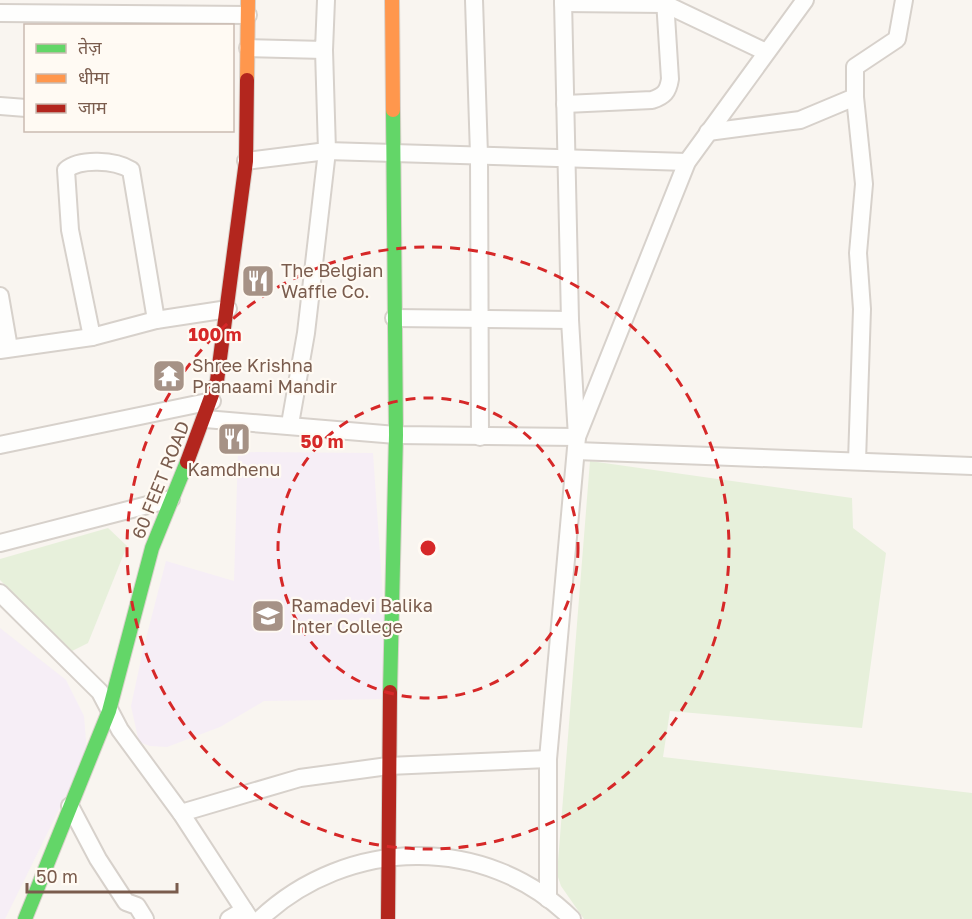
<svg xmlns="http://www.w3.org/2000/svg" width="972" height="919" font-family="'Golos Text','Noto Sans Devanagari',sans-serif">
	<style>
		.education { fill: #f6eef6 }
		.green { fill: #e7f0db }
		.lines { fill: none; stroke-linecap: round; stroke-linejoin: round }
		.street-casing { stroke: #d7d1cb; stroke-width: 20 }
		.fast-casing { stroke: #d9d2cb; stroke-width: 16 }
		.slow-casing { stroke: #d9d2cb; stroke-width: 16 }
		.jam-casing { stroke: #d9d2cb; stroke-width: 16 }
		.street { stroke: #fefefd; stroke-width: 16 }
		.fast { stroke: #63d668; stroke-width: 14 }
		.slow { stroke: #ff974d; stroke-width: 14 }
		.jam { stroke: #b3261e; stroke-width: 14 }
		.ring { fill: none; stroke: #d62828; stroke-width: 3; stroke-dasharray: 10 8 }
		.labels { text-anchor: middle; stroke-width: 4.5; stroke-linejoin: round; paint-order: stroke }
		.poi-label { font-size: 18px; fill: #7a5c4d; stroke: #fffaf3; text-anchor: start }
		.street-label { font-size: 18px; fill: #7a5c4d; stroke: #fffaf3 }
		.centre { fill: #d62828; stroke: #fffaf3; stroke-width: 3 }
		.ring-label { font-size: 18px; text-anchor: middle; font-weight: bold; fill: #d62828; stroke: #fffaf3; stroke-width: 4.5; stroke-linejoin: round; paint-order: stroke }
	</style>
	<rect width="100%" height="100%" fill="#f9f5f0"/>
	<!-- education -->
	<g class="education">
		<polygon points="238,452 373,453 390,699 264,701 220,727 167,747 150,746 139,742 131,706 143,650 166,561 234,581"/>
		<polygon points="0,628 66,680 84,716 87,753 5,919 0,919"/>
	</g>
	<!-- green -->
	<g class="green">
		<polygon points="590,461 852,498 853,528 886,553 862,728 670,711 663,757 972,793 972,919 584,919 561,886 557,874"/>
		<polygon points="108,528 127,546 88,643 72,651 0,580 0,559"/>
	</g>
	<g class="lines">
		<defs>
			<g id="street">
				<polyline points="474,0 479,155 480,437"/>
				<polyline points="563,3 665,4 766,52"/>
				<polyline points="0,13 248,15"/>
				<polyline points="248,48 324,50 326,0"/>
				<polyline points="855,97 864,184 858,253 862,309 857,461"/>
				<path d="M565 104 652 100C664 96 668 92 670 79L665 0"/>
				<polyline points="0,106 26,108"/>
				<polyline points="708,132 800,120 855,97 855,67 897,39 904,0"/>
				<polyline points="246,161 327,151 687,162"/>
				<polyline points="0,296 9,348"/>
				<polyline points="394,318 570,320"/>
				<path d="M92 337 70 230 66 170C80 158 115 160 131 170L156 320"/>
				<polyline points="0,350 92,337 156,320 228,309"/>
				<polyline points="205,419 396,435 577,437 687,162 805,0"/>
				<polyline points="290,424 306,333 327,151 324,50"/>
				<polyline points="0,445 212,401"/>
				<polyline points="576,451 972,466"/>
				<polyline points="0,543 171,499"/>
				<polyline points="0,593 100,692 120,730 181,813 250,919"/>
				<polyline points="70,806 98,859 126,902 137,906 145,919"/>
				<polyline points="181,813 300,778 388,766 548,759"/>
				<polyline points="548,899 548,759 577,437 570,320 563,0"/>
				<polyline points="229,919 244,910"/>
				<path d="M260 919C347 837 486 833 572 919"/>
			</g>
			<g id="fast">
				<polyline points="390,692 396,435 393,110"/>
				<polyline points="25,919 109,711 152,548 187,462"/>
			</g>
			<g id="slow">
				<polyline points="392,0 393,110"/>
				<polyline points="247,80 248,0"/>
			</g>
			<g id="jam">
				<polyline points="187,462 217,381 246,161 247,80"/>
				<polyline points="388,919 390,692"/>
			</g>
		</defs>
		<!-- street casing -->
		<use href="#street" class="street-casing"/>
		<!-- fast casing -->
		<use href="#fast" class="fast-casing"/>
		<!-- slow casing -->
		<use href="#slow" class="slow-casing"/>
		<!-- jam casing -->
		<use href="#jam" class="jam-casing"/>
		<!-- street -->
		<use href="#street" class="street"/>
		<!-- fast -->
		<use href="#fast" class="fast"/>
		<!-- slow -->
		<use href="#slow" class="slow"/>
		<!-- jam -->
		<use href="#jam" class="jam"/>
	</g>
	<!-- distance rings -->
	<g class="ring">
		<circle cx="428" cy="548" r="150"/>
		<circle cx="428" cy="548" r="301"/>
	</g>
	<!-- icons -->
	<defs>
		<symbol id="restaurant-square" viewBox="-11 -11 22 22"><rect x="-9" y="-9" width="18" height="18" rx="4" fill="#a69286" stroke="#fffaf3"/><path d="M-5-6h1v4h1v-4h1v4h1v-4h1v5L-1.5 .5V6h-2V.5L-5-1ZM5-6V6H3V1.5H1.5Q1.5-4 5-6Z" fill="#fff"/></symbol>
		<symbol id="temple-square" viewBox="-11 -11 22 22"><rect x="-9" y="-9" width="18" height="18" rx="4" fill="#a69286" stroke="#fffaf3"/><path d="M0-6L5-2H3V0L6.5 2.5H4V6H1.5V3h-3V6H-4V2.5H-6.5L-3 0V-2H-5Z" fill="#fff"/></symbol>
		<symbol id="school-square" viewBox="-11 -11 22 22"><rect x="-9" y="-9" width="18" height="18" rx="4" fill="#a69286" stroke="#fffaf3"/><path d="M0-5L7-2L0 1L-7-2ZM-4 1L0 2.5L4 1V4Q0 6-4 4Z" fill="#fff"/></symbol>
	</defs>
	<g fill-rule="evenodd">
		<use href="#restaurant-square" x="239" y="262" width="38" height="38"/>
		<use href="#temple-square" x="150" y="357" width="38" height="38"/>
		<use href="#restaurant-square" x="215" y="420" width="38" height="38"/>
		<use href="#school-square" x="249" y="597" width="38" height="38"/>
	</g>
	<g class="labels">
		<!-- poi labels -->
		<g class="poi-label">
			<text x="281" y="277">The Belgian<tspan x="281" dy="21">Waffle Co.</tspan></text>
			<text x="192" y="372">Shree Krishna<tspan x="192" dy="21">Pranaami Mandir</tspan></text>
			<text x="234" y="476" text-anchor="middle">Kamdhenu</text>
			<text x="291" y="612">Ramadevi Balika<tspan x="291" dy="21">Inter College</tspan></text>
		</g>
		<!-- street labels -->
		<g class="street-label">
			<text transform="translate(161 480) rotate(-68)" y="6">60 FEET ROAD</text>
		</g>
	</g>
	<circle cx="428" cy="548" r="9" class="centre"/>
	<g class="ring-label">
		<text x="215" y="341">100 m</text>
		<text x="322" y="448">50 m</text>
	</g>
	<!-- legend -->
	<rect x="24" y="24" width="210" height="108" fill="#fffaf3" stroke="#cabbb1" stroke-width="1.5"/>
	<rect x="36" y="44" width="30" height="9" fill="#63d668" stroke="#cabbb1" stroke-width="1.5"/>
	<text x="78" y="54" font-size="18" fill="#7a5c4d">तेज़</text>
	<rect x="36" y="74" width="30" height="9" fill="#ff974d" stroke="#cabbb1" stroke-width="1.5"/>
	<text x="78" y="84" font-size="18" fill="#7a5c4d">धीमा</text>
	<rect x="36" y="104" width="30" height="9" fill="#b3261e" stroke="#cabbb1" stroke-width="1.5"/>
	<text x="78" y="114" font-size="18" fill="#7a5c4d">जाम</text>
	<!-- scale -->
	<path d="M27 883v9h150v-9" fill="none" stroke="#7a5c4d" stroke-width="3"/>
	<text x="36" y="883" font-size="18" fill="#7a5c4d" stroke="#fffaf3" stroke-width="4.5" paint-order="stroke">50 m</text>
</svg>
